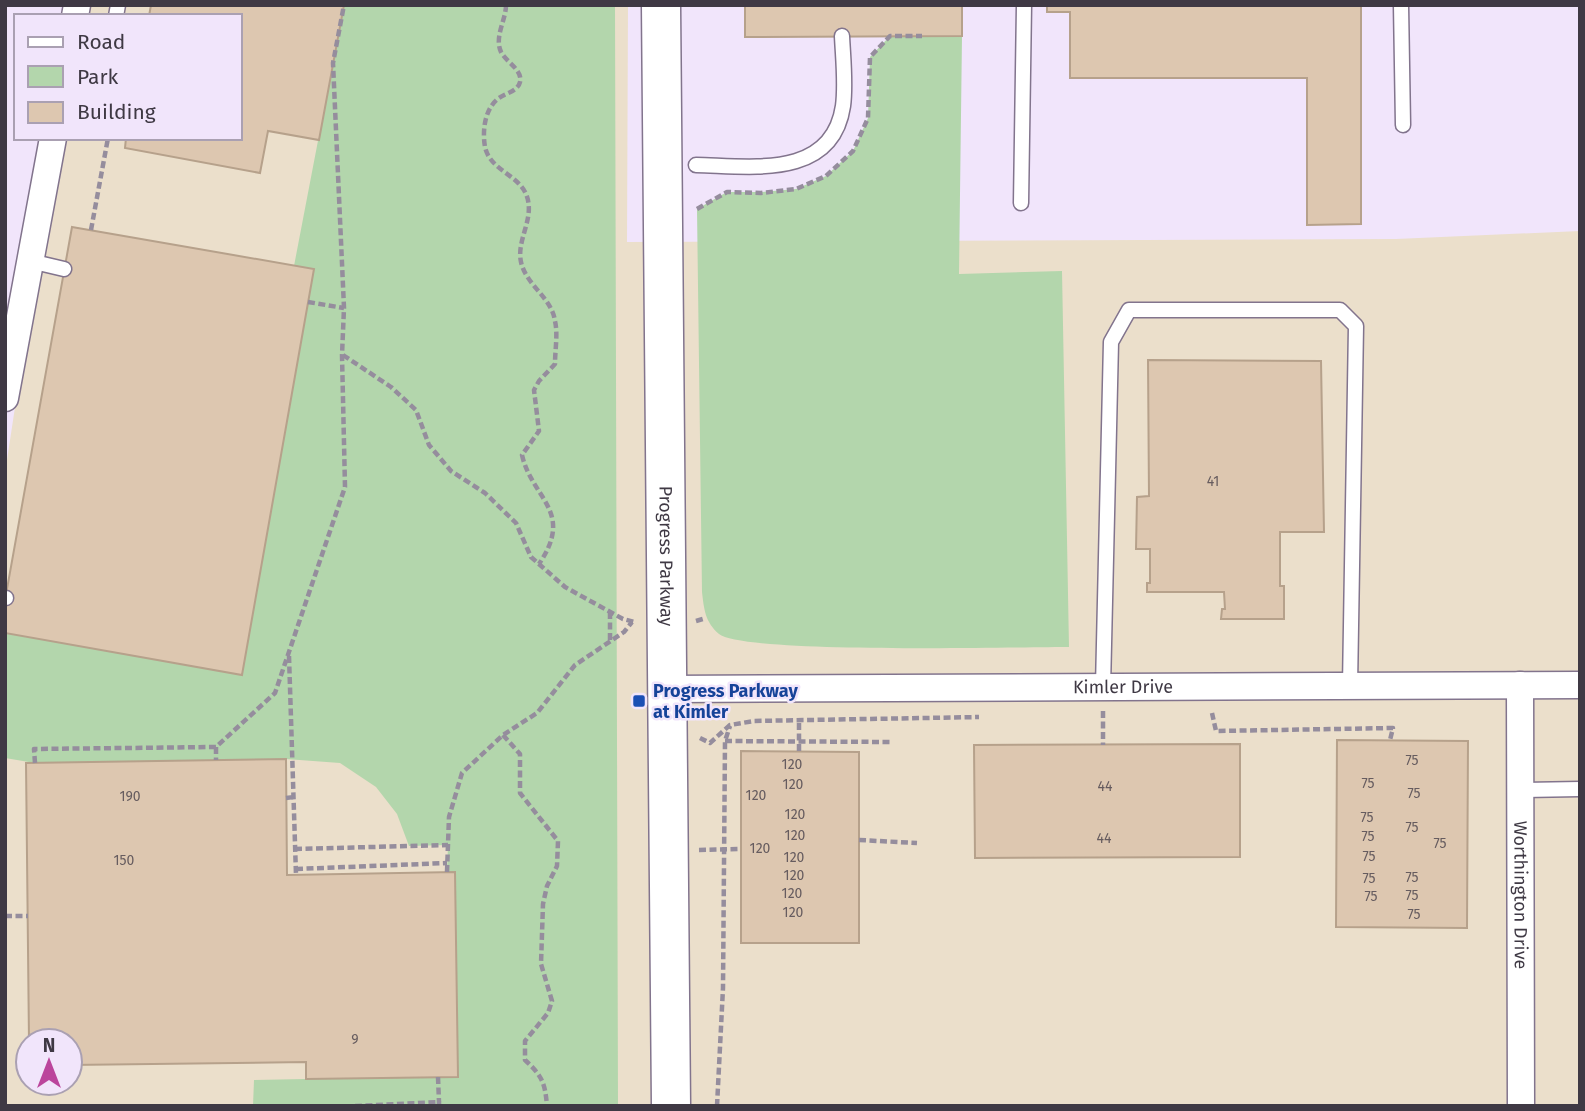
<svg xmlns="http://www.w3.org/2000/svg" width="1585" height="1111" font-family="'Fira Sans',sans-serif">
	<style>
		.commercial { fill: #ebdfcb; fill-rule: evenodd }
		.green { fill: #b3d6ac }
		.building { fill: #ddc7b0; stroke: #b6a18b; stroke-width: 2 }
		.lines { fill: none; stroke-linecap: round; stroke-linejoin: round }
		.lane-casing { stroke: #82748d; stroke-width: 17 }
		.street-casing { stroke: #82748d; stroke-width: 29 }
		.secondary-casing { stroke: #82748d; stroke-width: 41 }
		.path { stroke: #958d9d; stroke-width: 4.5; stroke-dasharray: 7 3.5; stroke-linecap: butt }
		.lane { stroke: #fff; stroke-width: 14 }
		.street { stroke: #fff; stroke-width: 26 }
		.secondary { stroke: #fff; stroke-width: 38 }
		.transit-dot { fill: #1a4fb4; stroke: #f1e5fb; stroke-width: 2.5 }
		.labels { text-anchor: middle; stroke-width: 5; stroke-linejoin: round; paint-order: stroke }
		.number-label { font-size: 14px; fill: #665c5f }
		.street-label { font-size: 18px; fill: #3f3944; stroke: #f1e5fb }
		.transit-label { font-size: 18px; font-weight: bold; fill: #164399; stroke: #f1e5fb; text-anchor: start }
	</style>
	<rect width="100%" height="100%" fill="#f1e5fb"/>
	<!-- commercial -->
	<path class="commercial" d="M79 5H628L627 242 1396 239 1580 231V1106H5V473L56 138H240V16H76ZM28 1041H70V1083H28Z"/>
	<!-- green -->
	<g class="green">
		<polygon points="344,5 615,5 618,1106 253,1106 254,1080 458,1076 455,873 447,872 448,845 409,846 397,814 376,787 340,763 286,759 35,763 5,758 5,633 242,675 294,266"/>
		<path d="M890 36H962L959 274 1062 271 1069 647C1020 647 743 654 719 634 705 622 704 609 702 592L697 209 727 192H761L796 189 826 176 853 151 868 118 870 57Z"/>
	</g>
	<!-- building -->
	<g class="building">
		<polygon points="151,5 344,5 319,140 268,131 260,173 125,148 126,138 240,138 240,16 149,16"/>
		<polygon points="729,5 962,5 962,36 745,37 745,6"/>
		<polygon points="1047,5 1361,5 1361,224 1307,225 1307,78 1070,78 1070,12 1047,12"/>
		<polygon points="72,227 314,269 242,675 5,633 5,600"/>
		<polygon points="1148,360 1321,361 1324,532 1280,532 1280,586 1284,586 1284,619 1221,619 1222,609 1225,609 1224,592 1147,592 1147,583 1150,583 1150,549 1136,549 1137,497 1149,496"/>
		<polygon points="1337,740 1468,741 1467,928 1336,927"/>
		<polygon points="1240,744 1240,857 975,858 974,745"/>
		<polygon points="741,751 859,752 859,943 741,943"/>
		<polygon points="286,759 287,875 455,872 458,1077 306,1079 306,1062 70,1065 70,1041 29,1041 26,763"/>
	</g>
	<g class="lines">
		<defs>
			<g id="lane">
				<polyline points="1401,5 1403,125"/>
				<polyline points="116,16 118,5"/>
				<path d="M696 165C750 166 832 180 843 106 846 84 843 58 842 36"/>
				<polyline points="1021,203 1024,5"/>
				<polyline points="30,261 64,269"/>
				<polyline points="5,598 6,598"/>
				<polyline points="1103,687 1111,342 1129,310 1340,310 1356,326 1350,686"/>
				<polyline points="1520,790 1580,789"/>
			</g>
			<g id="street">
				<polyline points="75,16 77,5"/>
				<polyline points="5,398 53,138"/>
				<path id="s1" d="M1520 685 1521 1106"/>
				<path id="s2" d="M668 689 1580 685"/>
			</g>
			<g id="secondary">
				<path id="s3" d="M661 5 671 1106"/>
			</g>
		</defs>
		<!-- lane casing -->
		<use href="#lane" class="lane-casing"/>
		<!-- street casing -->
		<use href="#street" class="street-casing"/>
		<!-- secondary casing -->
		<use href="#secondary" class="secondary-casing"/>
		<!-- path -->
		<g class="path">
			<path d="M506 5C506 20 494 37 501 52 506 62 523 70 520 82 518 91 506 93 499 98 485 108 482 130 485 147 490 170 517 174 526 194 536 218 516 239 521 262 526 285 552 298 555 321 558 334 555 350 555 364L539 381 534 390 539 431 522 455C532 499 575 511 539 564"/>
			<polyline points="697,209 727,192 761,193 796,189 826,176 853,151 868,118 870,57 890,36 922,36"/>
			<polyline points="91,230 108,138"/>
			<polyline points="308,302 344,308"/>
			<polyline points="343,355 391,387 416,410 429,445 451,471 485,493 516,523 531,557 565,587 623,619 635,622"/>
			<polyline points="610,612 610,641"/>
			<polyline points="696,621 706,618"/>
			<polyline points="289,656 296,875"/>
			<polyline points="1103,711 1103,745"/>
			<polyline points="1212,713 1216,731 1393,728 1390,740"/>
			<path d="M503 735 520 754V793L558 841 557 866 547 886 543 904 541 964 552 1001 548 1013 525 1041V1060C542 1076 545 1082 547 1106"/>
			<polyline points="700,738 710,743 730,725 754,721 979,717"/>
			<polyline points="725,741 892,742"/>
			<polyline points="216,747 216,760"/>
			<polyline points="799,751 799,720"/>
			<polyline points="35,763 34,749 216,747 275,693 345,487 342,355 344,308 333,63 344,5"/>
			<polyline points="286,798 294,797"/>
			<polyline points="859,840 917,843"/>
			<polyline points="295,849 448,845"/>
			<polyline points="699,850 741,849"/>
			<polyline points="296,869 447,863"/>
			<polyline points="447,872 449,817 462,773 503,735 537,713 575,665 624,632 632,622"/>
			<polyline points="5,916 28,916"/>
			<polyline points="438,1077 439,1102"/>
			<polyline points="355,1106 439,1102 439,1106"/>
			<polyline points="717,1106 723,988 725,741 730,726"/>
		</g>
		<!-- lane -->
		<use href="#lane" class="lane"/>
		<!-- street -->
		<use href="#street" class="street"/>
		<!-- secondary -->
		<use href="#secondary" class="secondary"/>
	</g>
	<!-- markers -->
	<rect class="transit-dot" x="632" y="694" width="14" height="14" rx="3.5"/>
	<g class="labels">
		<!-- number labels -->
		<g class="number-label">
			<text x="1213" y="486">41</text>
			<text x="1412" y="765">75</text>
			<text x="792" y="769">120</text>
			<text x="1368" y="788">75</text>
			<text x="793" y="789">120</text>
			<text x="1105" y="791">44</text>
			<text x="1414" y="798">75</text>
			<text x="756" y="800">120</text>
			<text x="130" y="801">190</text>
			<text x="795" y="819">120</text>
			<text x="1367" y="822">75</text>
			<text x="1412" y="832">75</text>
			<text x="795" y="840">120</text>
			<text x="1368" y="841">75</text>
			<text x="1104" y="843">44</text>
			<text x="1440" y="848">75</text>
			<text x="760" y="853">120</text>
			<text x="1369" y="861">75</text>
			<text x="794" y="862">120</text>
			<text x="124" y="865">150</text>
			<text x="794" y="880">120</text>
			<text x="1412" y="882">75</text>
			<text x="1369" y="883">75</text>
			<text x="792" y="898">120</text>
			<text x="1412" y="900">75</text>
			<text x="1371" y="901">75</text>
			<text x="793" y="917">120</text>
			<text x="1414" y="919">75</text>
			<text x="355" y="1044">9</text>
		</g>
		<!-- street labels -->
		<g class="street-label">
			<text dy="6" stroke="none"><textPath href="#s3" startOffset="551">Progress Parkway</textPath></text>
			<text dy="6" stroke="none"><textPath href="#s2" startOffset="455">Kimler Drive</textPath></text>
			<text dy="6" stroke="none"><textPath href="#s1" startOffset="210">Worthington Drive</textPath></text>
		</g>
		<!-- transit labels -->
		<g class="transit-label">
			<text x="653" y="697">Progress Parkway<tspan x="653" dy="21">at Kimler</tspan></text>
		</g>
	</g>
	<!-- border -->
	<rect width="1585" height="1111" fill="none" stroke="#3f3944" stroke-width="14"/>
	<!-- legend -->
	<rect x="14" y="14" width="228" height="126" fill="#f1e5fb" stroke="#aaa0b2" stroke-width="2"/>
	<rect x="28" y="37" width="35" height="10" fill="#ffffff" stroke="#aaa0b2" stroke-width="2"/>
	<text x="77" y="49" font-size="21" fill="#3f3944">Road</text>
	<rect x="28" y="66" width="35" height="21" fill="#b3d6ac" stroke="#aaa0b2" stroke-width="2"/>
	<text x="77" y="84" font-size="21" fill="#3f3944">Park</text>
	<rect x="28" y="102" width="35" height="21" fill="#ddc7b0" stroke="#aaa0b2" stroke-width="2"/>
	<text x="77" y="119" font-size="21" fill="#3f3944">Building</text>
	<!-- north arrow -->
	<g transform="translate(49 1062)"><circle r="33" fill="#f1e5fb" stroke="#aaa0b2" stroke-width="2"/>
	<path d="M0-5L12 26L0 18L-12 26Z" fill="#bb459c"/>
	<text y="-10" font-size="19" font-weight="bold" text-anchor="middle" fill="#3f3944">N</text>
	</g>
</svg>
